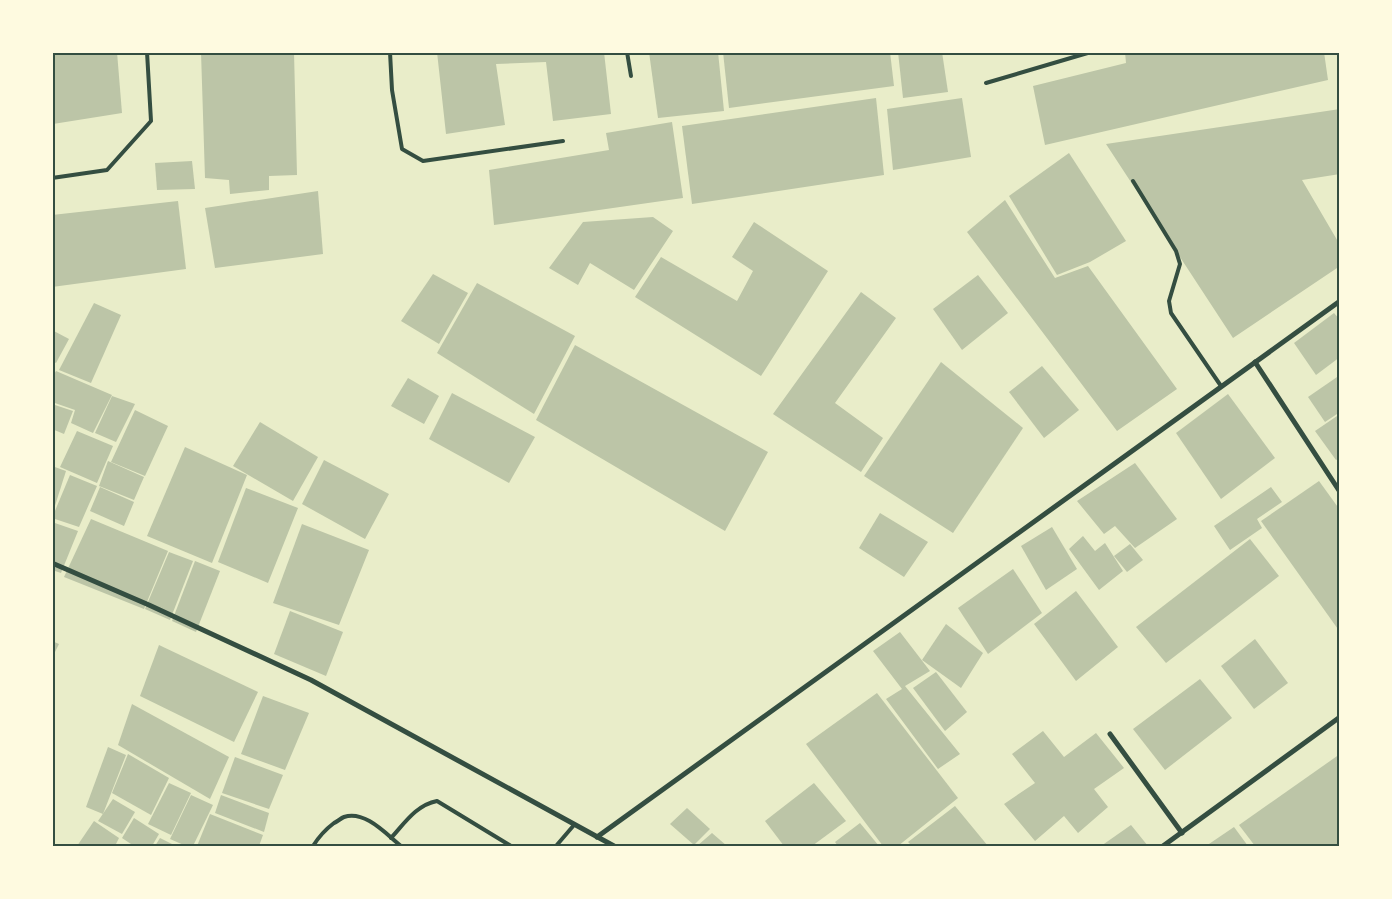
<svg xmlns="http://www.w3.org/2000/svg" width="1392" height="899" font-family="'PT Sans Narrow',sans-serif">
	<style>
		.building { fill: #bcc5a7 }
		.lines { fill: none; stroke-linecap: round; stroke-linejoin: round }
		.service { stroke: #344e41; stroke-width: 4 }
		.minor { stroke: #344e41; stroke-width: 5 }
		.neatline { fill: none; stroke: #344e41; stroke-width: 2 }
	</style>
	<rect width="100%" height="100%" fill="#e9edc9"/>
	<!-- building -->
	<g class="building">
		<polygon points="52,52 117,52 122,113 53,124"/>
		<polygon points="201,52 294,52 297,175 269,176 269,190 230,194 229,180 205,178"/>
		<polygon points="437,52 604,52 611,114 553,121 546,62 496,64 505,125 446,134"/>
		<polygon points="649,52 718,52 724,111 658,118"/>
		<polygon points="723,52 890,52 894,86 729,108"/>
		<polygon points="898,52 942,52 948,92 903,98"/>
		<polygon points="1125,52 1324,52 1328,80 1045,145 1033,86 1126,63"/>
		<polygon points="876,98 884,175 692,204 682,126"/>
		<polygon points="962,98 971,157 893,170 887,109"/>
		<polygon points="1340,109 1340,174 1302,180 1340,245 1340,266 1233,338 1106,144"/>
		<polygon points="672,122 683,198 494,225 489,170 609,150 606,133"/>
		<polygon points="1069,153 1126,241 1090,262 1057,275 1009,196"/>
		<polygon points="192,161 195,189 157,190 155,163"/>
		<polygon points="318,191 323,254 215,268 205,208"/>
		<polygon points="1005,200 1055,278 1088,266 1177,389 1117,431 967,232"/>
		<polygon points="178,201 186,269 52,287 52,215"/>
		<polygon points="653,217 673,231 634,290 590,263 578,285 549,268 583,222"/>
		<polygon points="754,222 828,271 761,376 635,297 661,257 737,301 753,271 732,257"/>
		<polygon points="433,274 468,293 439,344 401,321"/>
		<polygon points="978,275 1008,313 962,350 933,309"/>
		<polygon points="477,283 575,336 534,414 437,353"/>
		<polygon points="861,292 896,318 835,403 883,438 861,472 773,414"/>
		<polygon points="94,303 121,315 91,383 59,370"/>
		<polygon points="1334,313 1340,320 1340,357 1316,375 1294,343"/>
		<polygon points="52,330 69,339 56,363 52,361"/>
		<polygon points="575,345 768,452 725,531 536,420"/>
		<polygon points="941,362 1023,428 953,533 864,476"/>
		<polygon points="1042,366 1079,410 1044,438 1009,392"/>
		<polygon points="56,371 112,395 93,433 71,423 75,410 52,402 52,378"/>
		<polygon points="1340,375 1340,412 1325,422 1308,397"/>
		<polygon points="408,378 439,396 424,424 391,406"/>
		<polygon points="452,393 535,437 509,483 429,439"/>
		<polygon points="1228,394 1275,458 1221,499 1176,433"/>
		<polygon points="112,396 135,404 116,442 95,433"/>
		<polygon points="52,404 73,411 64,434 52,429"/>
		<polygon points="135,410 168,426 145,476 111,462"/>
		<polygon points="1340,414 1340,458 1336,460 1315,431"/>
		<polygon points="260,422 318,457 293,501 233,466"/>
		<polygon points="77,431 113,446 97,483 60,467"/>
		<polygon points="185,447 247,475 212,563 147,536"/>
		<polygon points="324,460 389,494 365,539 302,504"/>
		<polygon points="108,461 144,477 134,500 99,486"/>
		<polygon points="1135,463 1177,519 1135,548 1115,526 1104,534 1077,501"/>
		<polygon points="52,466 66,471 53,512 52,512"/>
		<polygon points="70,475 97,486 79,527 52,518"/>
		<polygon points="1319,481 1340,510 1340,632 1261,521"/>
		<polygon points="100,487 134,502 124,526 90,511"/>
		<polygon points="1271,487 1282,502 1257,519 1262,528 1230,550 1214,526"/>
		<polygon points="246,488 298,508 268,583 218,562"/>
		<polygon points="880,513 928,542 904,577 859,548"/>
		<polygon points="91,519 168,551 144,609 64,577"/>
		<polygon points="52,522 78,531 61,573 52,570"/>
		<polygon points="302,524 369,550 339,625 273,603"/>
		<polygon points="1052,527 1077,569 1046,590 1021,546"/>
		<polygon points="1083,536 1095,551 1105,543 1123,571 1099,590 1069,549"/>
		<polygon points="1250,539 1279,576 1166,663 1136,627"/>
		<polygon points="1130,544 1143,560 1127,572 1114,556"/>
		<polygon points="169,552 193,561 170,620 145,609"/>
		<polygon points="195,561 220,571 196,632 172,621"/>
		<polygon points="1013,569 1042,613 988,654 958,608"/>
		<polygon points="1076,591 1118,647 1076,681 1034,624"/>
		<polygon points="290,611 343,632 326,676 274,654"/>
		<polygon points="946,624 983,653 961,688 922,660"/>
		<polygon points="900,632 930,671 905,686 960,754 938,769 886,699 902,689 873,651"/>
		<polygon points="1255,639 1288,683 1254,709 1221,666"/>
		<polygon points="52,641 59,644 52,658"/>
		<polygon points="159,645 258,692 234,742 140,696"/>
		<polygon points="936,672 967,712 945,731 913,688"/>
		<polygon points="1200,679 1232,718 1165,770 1133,729"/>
		<polygon points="877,693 958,798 898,846 883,846 806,744"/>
		<polygon points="263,696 309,713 285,770 241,754"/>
		<polygon points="132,704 229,757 210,799 118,745"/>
		<polygon points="1043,731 1064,757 1096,733 1124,768 1094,789 1108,807 1078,833 1064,816 1035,841 1004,804 1035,783 1012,754"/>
		<polygon points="108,747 126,755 103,814 86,807"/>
		<polygon points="128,754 169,778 151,815 112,793"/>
		<polygon points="1340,754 1340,846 1255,846 1239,825"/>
		<polygon points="235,757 283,775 269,809 222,793"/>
		<polygon points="169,783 191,793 171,835 148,824"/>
		<polygon points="814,783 846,821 812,846 784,846 765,821"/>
		<polygon points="191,795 213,805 193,846 186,846 170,839"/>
		<polygon points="221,795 269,813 264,832 215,813"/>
		<polygon points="113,799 135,812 122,834 98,821"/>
		<polygon points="955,806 988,846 912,846 908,842"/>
		<polygon points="687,808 710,829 694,845 670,824"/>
		<polygon points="210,814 263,835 259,846 197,846"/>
		<polygon points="134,818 159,834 152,846 134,846 122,838"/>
		<polygon points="94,821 119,838 115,846 77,846"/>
		<polygon points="860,823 879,846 838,846 835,842"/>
		<polygon points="1131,825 1148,846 1101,846"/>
		<polygon points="1234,827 1248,846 1206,846"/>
		<polygon points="712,833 727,846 697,846"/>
		<polygon points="160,838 176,846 155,846"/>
	</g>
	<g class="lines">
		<!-- service -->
		<g class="service">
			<polyline points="390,52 392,90 402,149 423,161 563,141"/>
			<polyline points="627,52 631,76"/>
			<polyline points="986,83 1091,52"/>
			<polyline points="52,178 107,170 151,121 147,52"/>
			<polyline points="1133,181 1176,251 1180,264 1169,301 1171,313 1221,386"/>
			<path d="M391 838C404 824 416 805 437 801L511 846"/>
			<path d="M313 846C318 838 326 829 334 823 337 822 341 818 344 817 365 810 386 834 401 846"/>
			<polyline points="556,846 574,825"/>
		</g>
		<!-- minor -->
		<g class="minor">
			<polyline points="1255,362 1340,492"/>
			<polyline points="52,563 149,605 311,680 614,846"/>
			<polyline points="1110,734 1182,833"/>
			<polyline points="597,837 1340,301"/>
			<polyline points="1163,846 1340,717"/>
		</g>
	</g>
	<!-- border -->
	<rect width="1392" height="899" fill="none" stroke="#fefae0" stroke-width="108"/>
	<rect x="54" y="54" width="1284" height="791" class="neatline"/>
</svg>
